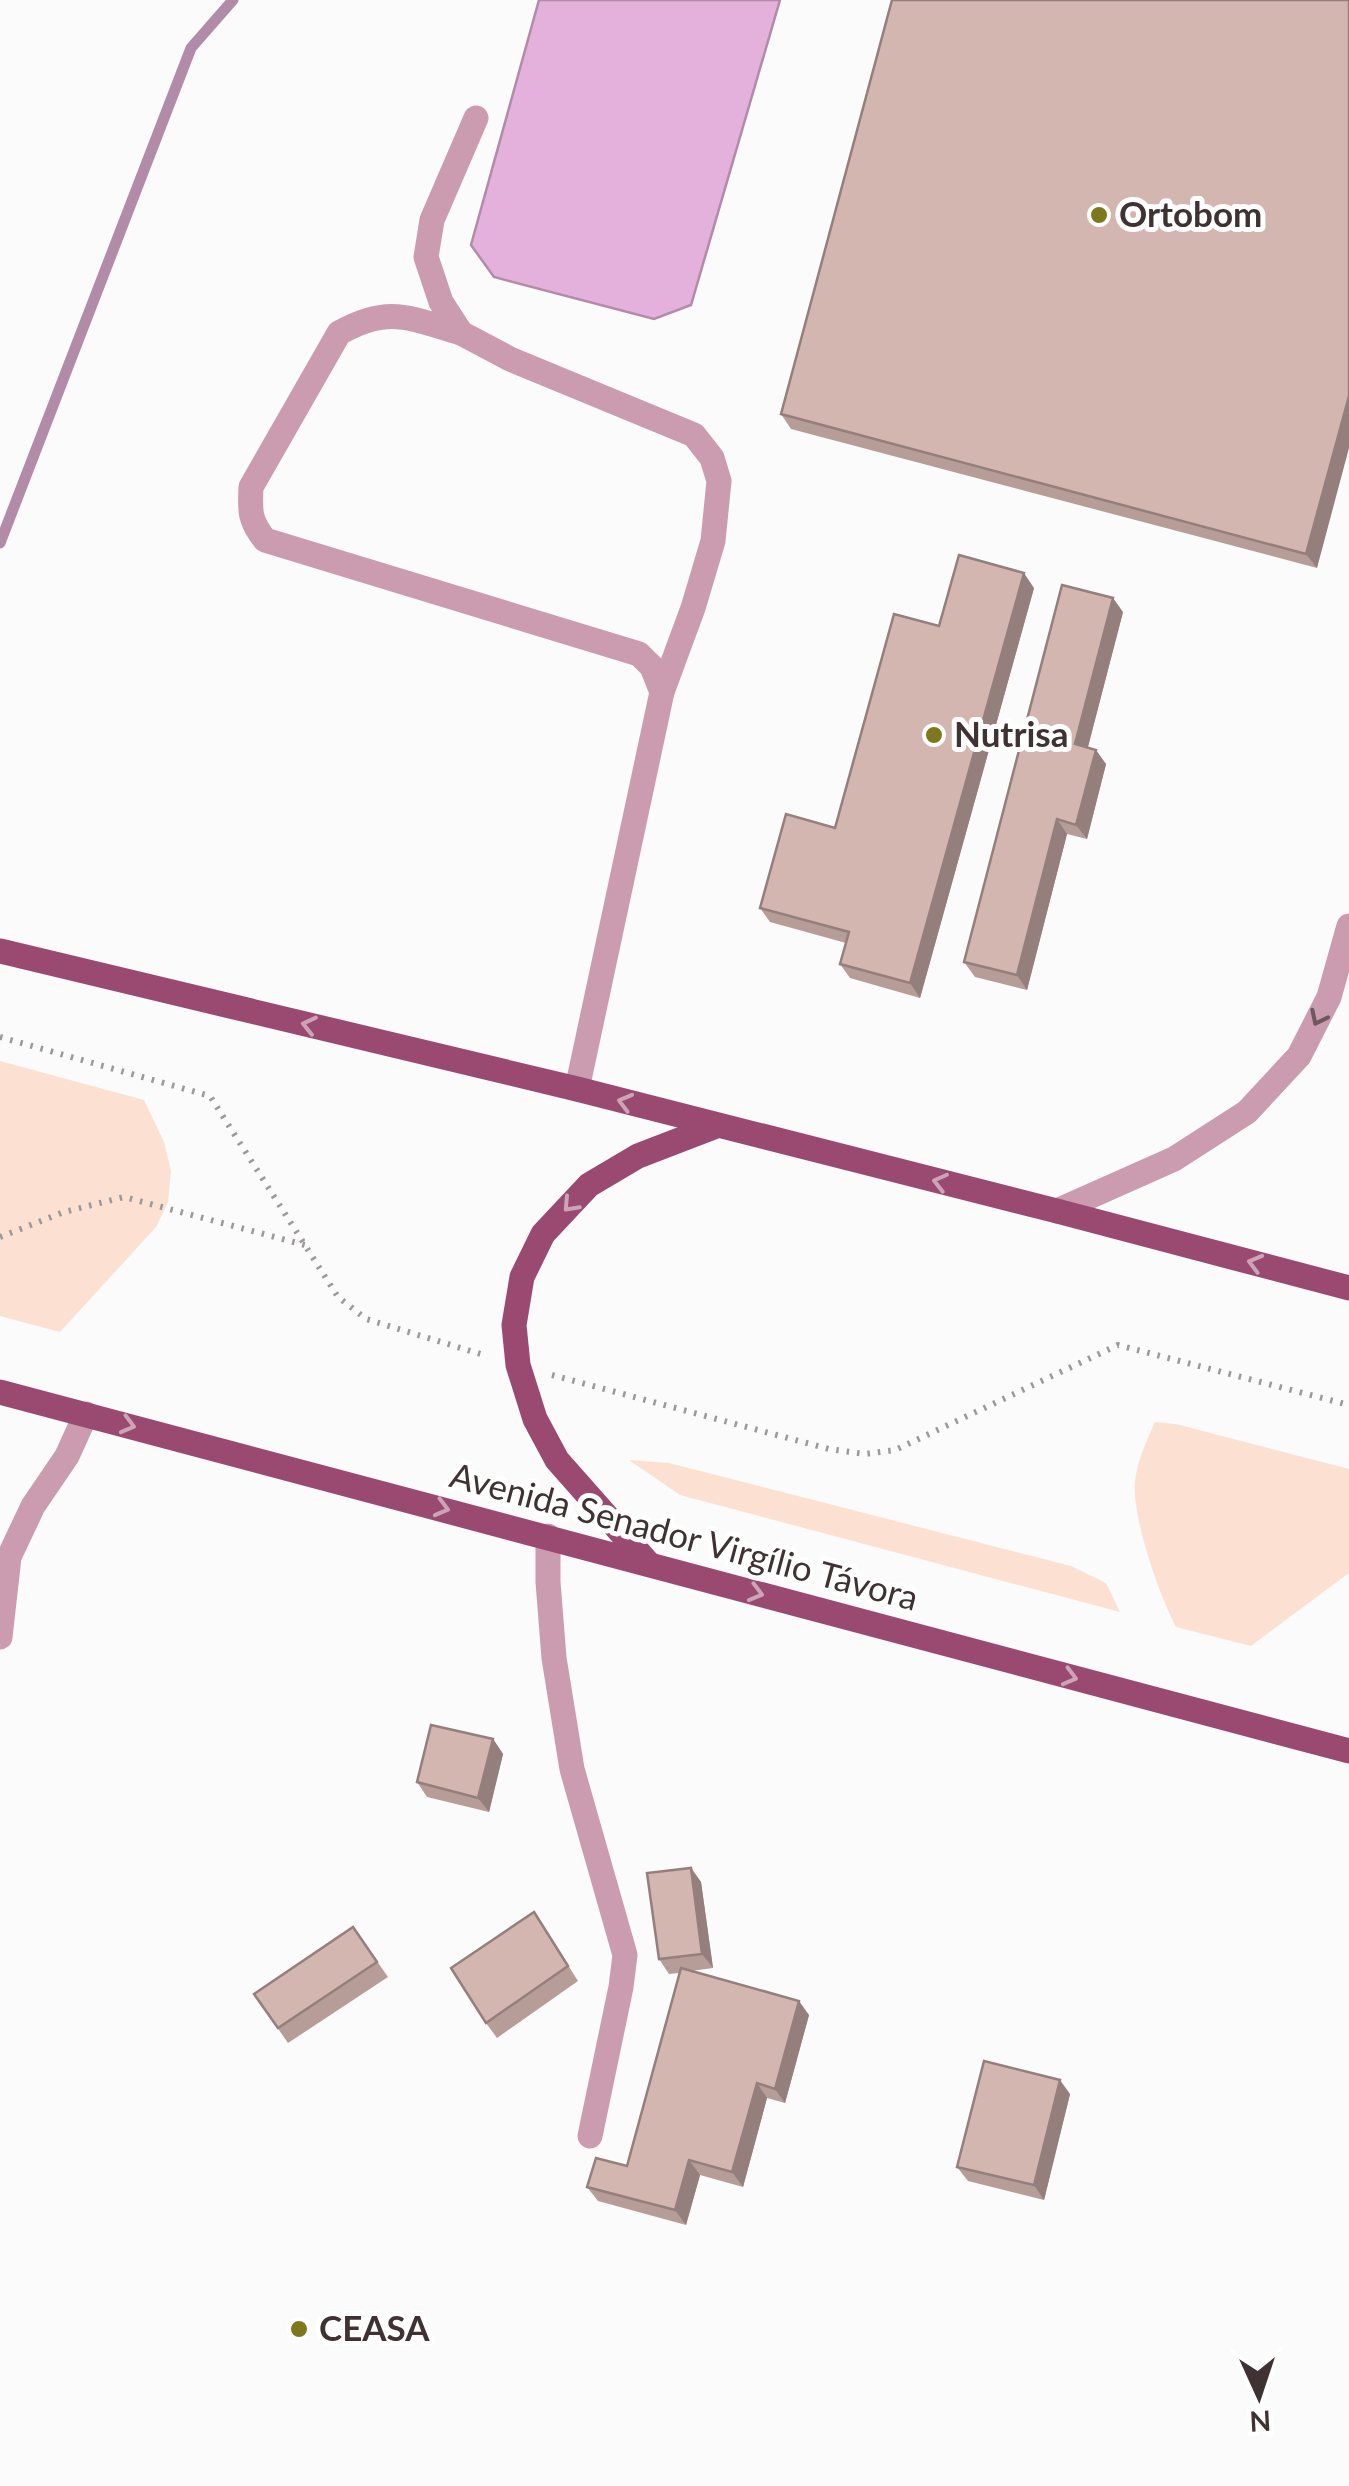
<svg xmlns="http://www.w3.org/2000/svg" width="1349" height="2486" font-family="Lato,sans-serif">
	<style>
		.green { fill: #fce0d2 }
		.water { fill: #e3b1dc; stroke: #b28ba9; stroke-width: 2.5 }
		.lines { fill: none; stroke-linecap: round; stroke-linejoin: round }
		.stream { stroke: #b28ba9; stroke-width: 11 }
		.path { stroke: #9e9999; stroke-width: 6; stroke-dasharray: 2.5 8; stroke-linecap: butt }
		.minor { stroke: #cb9bb0; stroke-width: 25 }
		.major { stroke: #9a4971; stroke-width: 25 }
		.wall { fill: #b69d98 }
		.shaded-wall { fill: #947f7c }
		.building { fill: #d4b6b1; stroke: #947f7c; stroke-width: 2.5 }
		.oneway { stroke: #6f575f }
		.oneway2 { stroke: #cca4b8 }
		.poi-dot { fill: #7d781e; stroke: #fff; stroke-width: 4 }
		.labels { text-anchor: middle; stroke-width: 10; stroke-linejoin: round; paint-order: stroke }
		.poi-label { font-size: 35px; font-weight: bold; fill: #3e3233; stroke: #fff; text-anchor: start }
		.street-label { font-size: 35px; fill: #3e3233; stroke: #fff }
	</style>
	<rect width="100%" height="100%" fill="#fbfbfb"/>
	<!-- green -->
	<g class="green">
		<polygon points="0,1061 144,1100 164,1142 171,1171 168,1202 156,1227 60,1332 0,1316"/>
		<path d="M1155 1422 1176 1424 1349 1469V1573L1251 1646 1176 1627C1159 1594 1132 1518 1135 1482 1137 1460 1147 1441 1155 1422Z"/>
		<polygon points="629,1460 669,1463 1071,1566 1106,1583 1120,1612 680,1495"/>
	</g>
	<!-- water -->
	<polygon class="water" points="539,0 780,0 691,305 654,319 494,277 471,245"/>
	<g class="lines">
		<!-- stream -->
		<polyline class="stream" points="0,543 191,48 233,0"/>
		<!-- path -->
		<g class="path">
			<polyline points="0,1037 210,1096 338,1297 366,1319 487,1356"/>
			<polyline points="0,1237 64,1212 124,1197 305,1245"/>
			<polyline points="552,1375 829,1449 865,1454 895,1450 1118,1345 1349,1405"/>
		</g>
		<!-- minor -->
		<g class="minor">
			<polyline points="476,118 432,220 426,257 441,302 461,333 510,359 694,435 712,458 719,481 713,541 693,608 662,692"/>
			<path d="M461 333C409 318 389 305 339 333L251 487C250 511 249 520 265 540L639 654 652 667 662 692 577 1089"/>
			<polyline points="1057,1211 1174,1159 1247,1112 1299,1056 1329,997 1349,926"/>
			<polyline points="548,1536 548,1582 554,1658 572,1769 625,1955 621,1987 590,2136"/>
			<polyline points="0,1637 9,1557 33,1506 67,1456 86,1414"/>
		</g>
		<!-- major -->
		<g class="major">
			<polyline points="0,951 577,1089 1057,1211 1349,1288"/>
			<polyline points="0,1392 1349,1751"/>
			<polyline points="648,1563 557,1460 535,1419 518,1365 514,1325 522,1277 543,1234 589,1185 638,1156 716,1126"/>
		</g>
	</g>
	<!-- wall -->
	<g class="wall">
		<polygon points="1349,0 1317,568 791,429 781,414"/>
		<polygon points="1034,588 920,998 850,978 840,964 846,943 770,922 760,908 835,828 939,626"/>
		<polygon points="1123,612 1088,747 1106,764 1087,839 1067,834 1027,990 975,977 964,962"/>
		<polygon points="493,1739 503,1754 489,1812 427,1797 417,1782"/>
		<polygon points="691,1868 701,1882 713,1968 691,1971 809,2015 785,2103 767,2098 743,2187 700,2175 686,2225 598,2201 587,2187 627,2166 679,1973 669,1974 659,1959"/>
		<polygon points="353,1927 388,1977 288,2043 254,1994"/>
		<polygon points="544,1927 578,1981 497,2038 486,2023"/>
		<polygon points="1070,2094 1044,2200 968,2181 957,2167"/>
	</g>
	<!-- shaded-wall -->
	<g class="shaded-wall">
		<polygon points="1349,396 1349,448 1317,568 1306,554"/>
		<polygon points="1024,573 1034,588 920,998 910,983"/>
		<polygon points="1113,598 1123,612 1085,758 1075,744"/>
		<polygon points="1096,750 1106,764 1087,839 1076,825"/>
		<polygon points="1057,819 1067,834 1027,990 1017,975"/>
		<polygon points="493,1739 503,1754 489,1812 478,1798"/>
		<polygon points="691,1868 701,1882 713,1968 702,1954"/>
		<polygon points="799,2001 809,2015 785,2103 775,2089"/>
		<polygon points="1060,2080 1070,2094 1044,2200 1034,2185"/>
		<polygon points="757,2083 767,2098 743,2187 732,2172"/>
		<polygon points="689,2160 700,2175 686,2225 675,2210"/>
	</g>
	<!-- building -->
	<g class="building">
		<polygon points="892,0 1349,0 1349,396 1306,554 781,414"/>
		<polygon points="959,555 1024,573 910,983 840,964 849,932 760,908 786,814 835,828 894,614 939,626"/>
		<polygon points="1062,585 1113,598 1075,744 1096,750 1076,825 1057,819 1017,975 964,962"/>
		<polygon points="431,1725 493,1739 478,1798 417,1782"/>
		<polygon points="691,1868 702,1954 659,1959 647,1873"/>
		<polygon points="534,1912 568,1966 486,2023 451,1968"/>
		<polygon points="353,1927 377,1962 278,2028 254,1994"/>
		<polygon points="681,1968 799,2001 775,2089 757,2083 732,2172 689,2160 675,2210 587,2187 596,2158 627,2166"/>
		<polygon points="984,2061 1060,2080 1034,2185 957,2167"/>
	</g>
	<!-- one-way arrows -->
	<defs><path id="oneway-chevron" d="M-2-3.5L2.5 0L-2 3.5" fill="none" stroke-width="1.6" stroke-linecap="round" stroke-linejoin="round" transform="scale(2.5)"/></defs>
	<use class="oneway" href="#oneway-chevron" transform="translate(1318 1018) rotate(116)"/>
	<g class="oneway2">
		<use href="#oneway-chevron" transform="translate(309 1025) rotate(-167)"/>
		<use href="#oneway-chevron" transform="translate(625 1102) rotate(-165)"/>
		<use href="#oneway-chevron" transform="translate(940 1182) rotate(-166)"/>
		<use href="#oneway-chevron" transform="translate(570 1205) rotate(133)"/>
		<use href="#oneway-chevron" transform="translate(1255 1263) rotate(-165)"/>
		<use href="#oneway-chevron" transform="translate(128 1425) rotate(15)"/>
		<use href="#oneway-chevron" transform="translate(442 1508) rotate(15)"/>
		<use href="#oneway-chevron" transform="translate(756 1593) rotate(15)"/>
		<use href="#oneway-chevron" transform="translate(1070 1677) rotate(15)"/>
	</g>
	<!-- markers -->
	<g class="poi-dot">
		<circle cx="1099" cy="215" r="10"/>
		<circle cx="934" cy="735" r="10"/>
		<circle cx="299" cy="2329" r="10"/>
	</g>
	<g class="labels">
		<!-- poi labels -->
		<g class="poi-label">
			<text x="1119" y="227">Ortobom</text>
			<text x="954" y="747">Nutrisa</text>
			<text x="319" y="2341">CEASA</text>
		</g>
		<!-- street labels -->
		<g class="street-label">
			<text transform="translate(684 1537) rotate(15)" y="12">Avenida Senador Virgílio Távora</text>
		</g>
	</g>
	<!-- north arrow -->
	<g transform="translate(1259 2396) rotate(177)" stroke="#ffffff" stroke-width="8" paint-order="stroke">
	<path d="M0-8L18 38L0 25L-18 38Z" fill="#3e3233"/>
	<text y="-15" font-size="28" font-weight="bold" text-anchor="middle" fill="#3e3233">N</text>
	</g>
</svg>
